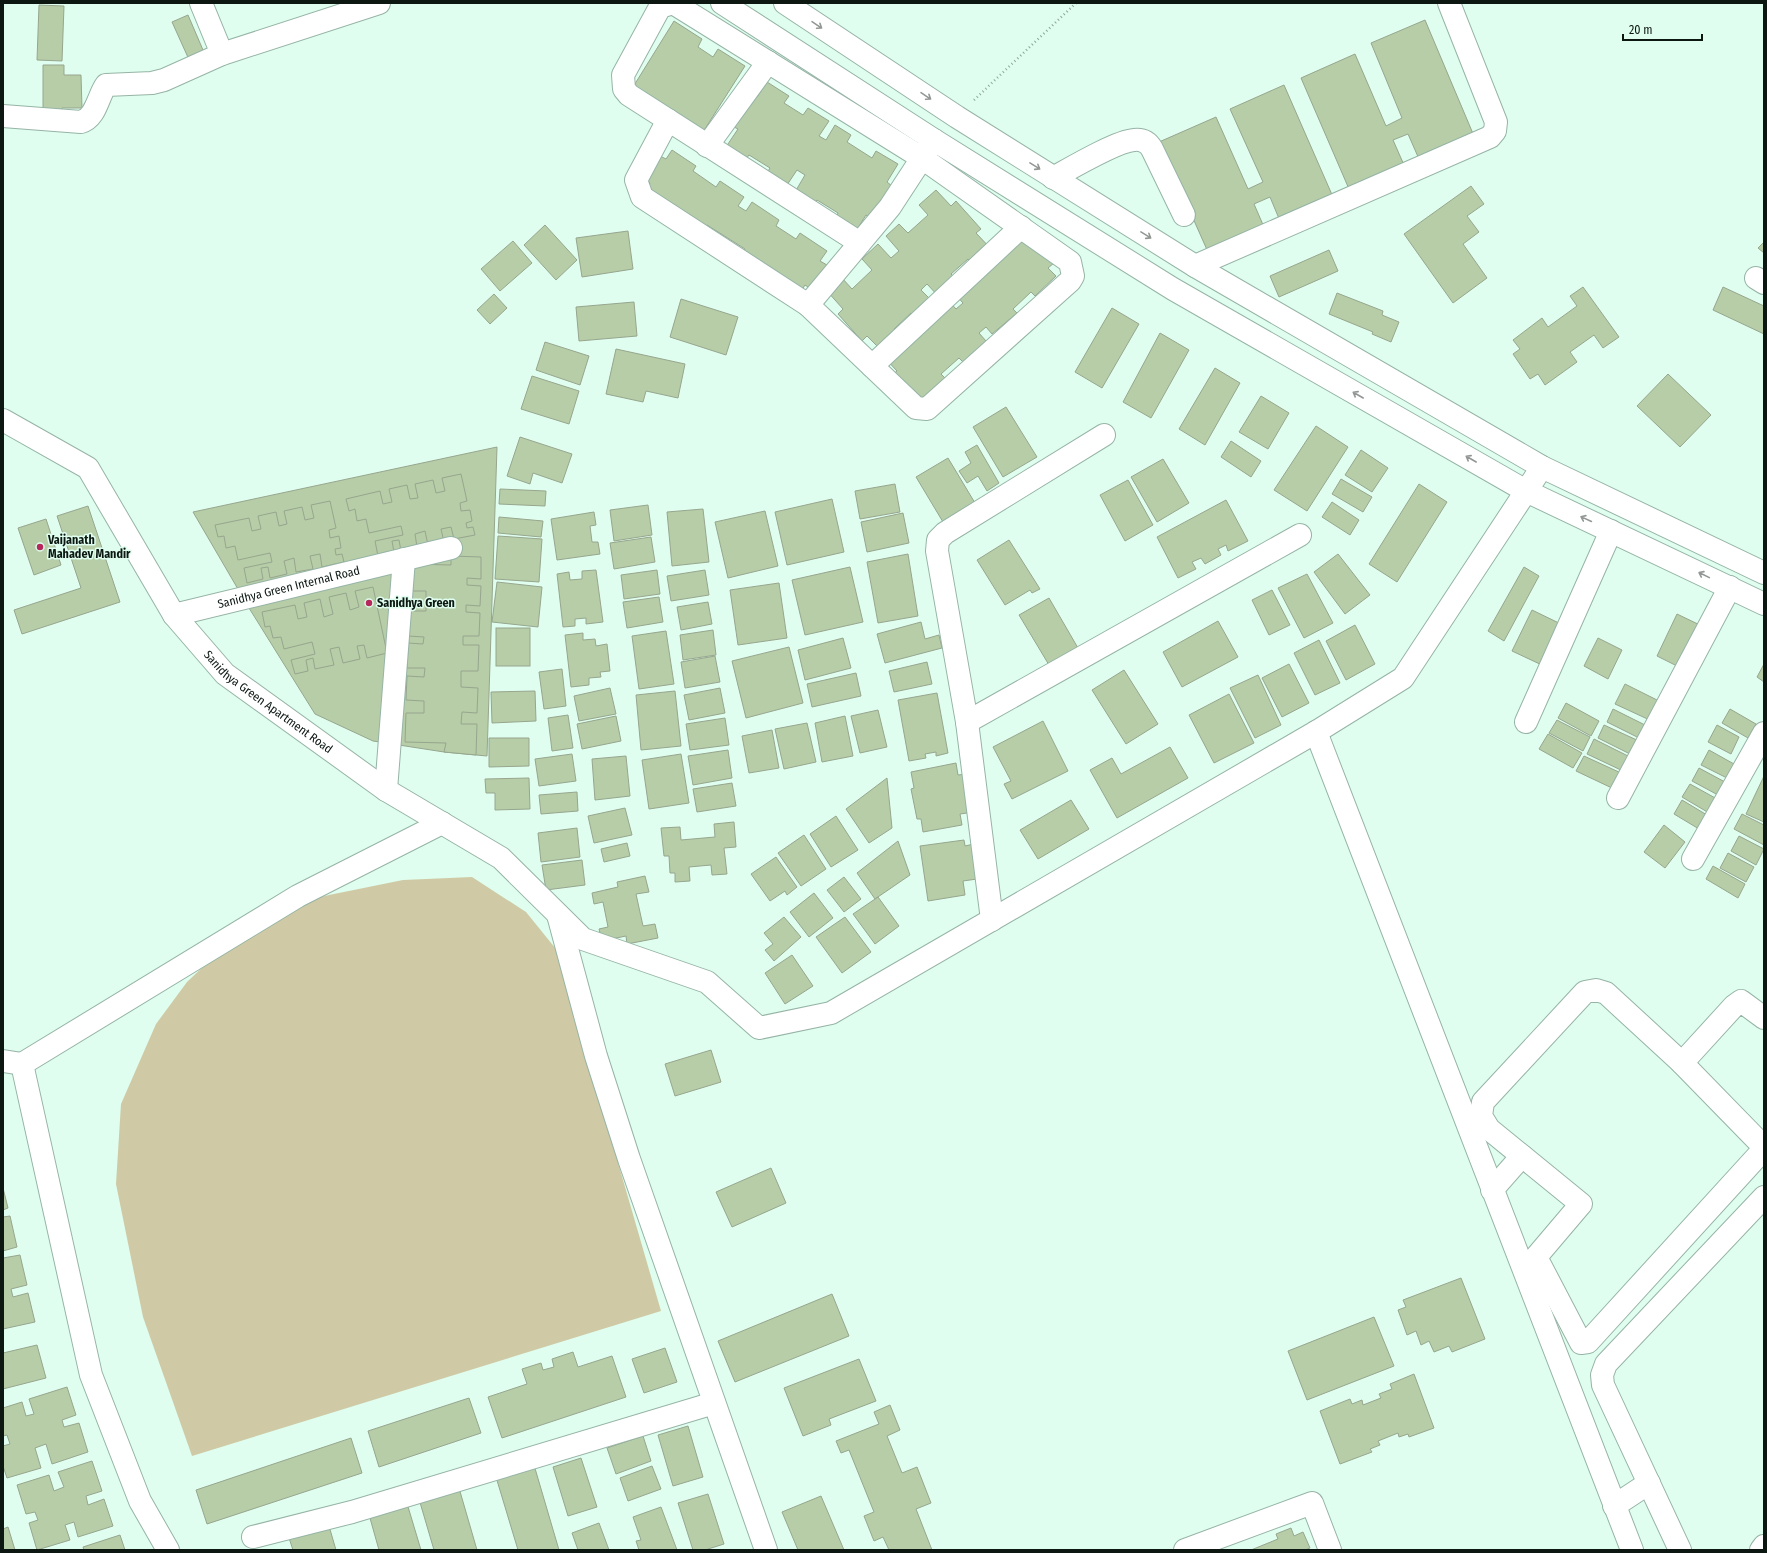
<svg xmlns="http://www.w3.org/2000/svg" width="1767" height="1553" font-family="'Fira Sans Condensed',sans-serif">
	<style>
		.green { fill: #cfcaa5 }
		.building { fill: #b6cda7; stroke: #97a68e }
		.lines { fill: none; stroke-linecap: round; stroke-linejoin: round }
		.minor-casing { stroke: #96b4a6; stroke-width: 24 }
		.path { stroke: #8fa69b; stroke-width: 2.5; stroke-dasharray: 1 3; stroke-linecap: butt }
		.minor { stroke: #fff; stroke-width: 22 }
		.oneway { stroke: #929794 }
		.poi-dot { fill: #b6285c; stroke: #dffeef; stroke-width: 1.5 }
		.labels { text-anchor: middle; stroke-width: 3; stroke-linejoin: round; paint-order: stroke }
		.poi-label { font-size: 12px; font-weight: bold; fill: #0c1712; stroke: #dffeef; text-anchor: start }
		.street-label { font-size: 12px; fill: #0c1712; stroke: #dffeef }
	</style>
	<rect width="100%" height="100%" fill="#dffeef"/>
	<!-- green -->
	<polygon class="green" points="472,877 526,912 556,949 661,1311 192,1456 143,1317 116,1184 121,1104 156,1024 187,982 262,911 329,895 403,880"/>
	<!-- building -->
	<g class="building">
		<polygon points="39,5 64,6 62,61 37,60"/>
		<polygon points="188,15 206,57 191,64 172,22"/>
		<polygon points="1425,20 1474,136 1419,159 1408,134 1393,140 1404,165 1349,189 1301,78 1355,54 1386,126 1402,118 1371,43"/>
		<polygon points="674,21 702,39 698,47 713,57 718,49 745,66 703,132 633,87"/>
		<polygon points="43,65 64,65 64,75 81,75 82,108 62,108 61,113 43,113"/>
		<polygon points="767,82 789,96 784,103 803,115 808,108 829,121 819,136 826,140 835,125 851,135 847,142 872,158 876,151 898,164 887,182 892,186 872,219 866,215 856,231 836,218 838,213 817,200 814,204 795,192 805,175 797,170 787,185 767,173 770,168 749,155 746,159 726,147 738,129 732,126 751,94 757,97"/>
		<polygon points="1284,85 1333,197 1280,221 1270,197 1254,204 1264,227 1208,252 1159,142 1216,117 1248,189 1263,182 1230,109"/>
		<polygon points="672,150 696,166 693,171 716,187 720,181 744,197 738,206 746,211 752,202 779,220 776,226 796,239 800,233 827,251 820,261 827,265 811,289 805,285 798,296 742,254 745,249 707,225 704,230 643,195 650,183 644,178 658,155 666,159"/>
		<polygon points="1471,186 1484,204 1467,216 1479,232 1463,244 1487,278 1453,303 1404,234"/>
		<polygon points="936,190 951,206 956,201 981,229 976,233 993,251 975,267 968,259 951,274 959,282 941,299 927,284 921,290 935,304 917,320 911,313 894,329 900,336 883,352 867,336 862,341 838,314 843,309 827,291 842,278 852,289 872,270 862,259 878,244 891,258 899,251 886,236 899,224 908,233 928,215 919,205"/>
		<polygon points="545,225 577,260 556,280 524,245"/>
		<polygon points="628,231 633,269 582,277 576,238"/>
		<polygon points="1017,234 1028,246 1033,240 1054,263 1048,268 1056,276 1035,296 1031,292 1013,309 1017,313 992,334 986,327 979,333 986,341 963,362 959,358 941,374 945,378 922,399 914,390 909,394 892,375 897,371 884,357 947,299 956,309 963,303 954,293"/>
		<polygon points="513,241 532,263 500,291 481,269"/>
		<polygon points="1764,242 1764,253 1758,248"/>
		<polygon points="1329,250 1338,271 1279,297 1270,276"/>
		<polygon points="1583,287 1619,337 1603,348 1594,335 1570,352 1577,362 1545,385 1538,374 1530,379 1513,354 1520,349 1513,340 1542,318 1548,327 1577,306 1570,296"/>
		<polygon points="1723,287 1764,306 1764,334 1713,310"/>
		<polygon points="1337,293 1383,311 1382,315 1399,322 1391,342 1372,334 1373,332 1329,314"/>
		<polygon points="494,294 507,308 490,324 477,310"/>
		<polygon points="681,299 738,317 726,355 670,337"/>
		<polygon points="634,302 637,336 579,341 576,307"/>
		<polygon points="1112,308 1139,324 1102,388 1075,372"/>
		<polygon points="1160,333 1189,350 1151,418 1123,402"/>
		<polygon points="545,342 589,356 580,385 536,370"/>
		<polygon points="616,349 685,364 678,398 646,391 643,402 606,394"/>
		<polygon points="1215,368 1240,383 1205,445 1179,429"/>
		<polygon points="1668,374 1711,415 1680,447 1637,406"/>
		<polygon points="532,376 579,391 569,424 521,409"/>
		<polygon points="1261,396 1289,413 1268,449 1239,432"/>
		<polygon points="1006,407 1037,457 1003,477 973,427"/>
		<polygon points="1316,426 1348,447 1307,511 1274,490"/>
		<polygon points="520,437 572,454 562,483 533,473 530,484 507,476"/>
		<polygon points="1231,441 1261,461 1251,477 1221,457"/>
		<polygon points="977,445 999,483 987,491 978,476 967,483 959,471 971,463 965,452"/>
		<polygon points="497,447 487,756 444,752 373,741 315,714 249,608 193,512"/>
		<polygon points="1361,450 1388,468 1372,492 1345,475"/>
		<polygon points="948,458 975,503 943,522 916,477"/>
		<polygon points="1163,459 1189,503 1157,522 1131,477"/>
		<polygon points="461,474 467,501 460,503 461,511 470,510 472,521 466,523 467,528 473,527 475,535 454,539 451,527 441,529 444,542 428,545 425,531 415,534 417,547 401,551 399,540 392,541 394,552 378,556 375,541 403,535 401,526 369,533 366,519 357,521 355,509 349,511 346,499 380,491 383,504 392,502 389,489 407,485 410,499 418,498 415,484 433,480 436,493 445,491 442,478"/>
		<polygon points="1341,479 1372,497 1363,512 1332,494"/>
		<polygon points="1128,480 1153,525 1125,541 1100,495"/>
		<polygon points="895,484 900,512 860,519 855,491"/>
		<polygon points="1419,484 1447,502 1397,582 1369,564"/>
		<polygon points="500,489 546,491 545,506 499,504"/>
		<polygon points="832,499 844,552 787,565 775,512"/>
		<polygon points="1226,500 1248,541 1228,551 1226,545 1218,549 1221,555 1205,564 1201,558 1192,562 1196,569 1178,578 1157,537"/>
		<polygon points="330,501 336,528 329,530 330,538 339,536 341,548 335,549 336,555 342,554 344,562 322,567 320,554 310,556 313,569 296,572 294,558 284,561 287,574 270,578 268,567 261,568 263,579 247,583 244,568 272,562 270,553 238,560 235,546 226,548 224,536 218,537 215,525 249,518 252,531 261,529 258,516 276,512 279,526 287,524 284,511 302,507 305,520 314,518 311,505"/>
		<polygon points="1332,502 1359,520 1350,535 1322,517"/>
		<polygon points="648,505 652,535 614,541 610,510"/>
		<polygon points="88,506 120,602 22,634 14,610 81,588 57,516"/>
		<polygon points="703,509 709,562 672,566 667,512"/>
		<polygon points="765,511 778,566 728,578 715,522"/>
		<polygon points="594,512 596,525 590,526 592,542 598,542 600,554 557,560 551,519"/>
		<polygon points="903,513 909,543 867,552 861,522"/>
		<polygon points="499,517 543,521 541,537 498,533"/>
		<polygon points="46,519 61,565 34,575 18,528"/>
		<polygon points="498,536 542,539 539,582 495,579"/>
		<polygon points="651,537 655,562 614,569 610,543"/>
		<polygon points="1009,540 1040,589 1032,593 1030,590 1005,605 977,560"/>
		<polygon points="908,554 918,616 878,623 867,562"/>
		<polygon points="1338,554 1370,595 1345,614 1314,572"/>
		<polygon points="451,556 481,557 481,579 467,578 467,585 481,586 480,606 466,605 466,612 480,613 479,636 463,636 463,645 479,645 478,671 461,671 461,687 478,688 477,713 462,712 461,724 477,724 476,755 444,752 446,743 405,742 406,713 424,713 424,701 406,700 407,676 424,677 425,668 407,668 408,643 423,644 424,637 408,636 408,611 426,611 426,591 409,591 410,564 451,565"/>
		<polygon points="850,567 863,622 805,635 792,580"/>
		<polygon points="1524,567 1539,576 1504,641 1488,631"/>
		<polygon points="596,570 603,622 586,624 586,618 575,619 575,626 563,627 557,574 569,572 570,580 582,579 582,571"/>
		<polygon points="657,570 660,594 624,599 621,575"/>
		<polygon points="705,570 709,595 671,601 667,576"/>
		<polygon points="1307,574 1333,623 1304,638 1278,588"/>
		<polygon points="497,582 542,587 538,627 492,622"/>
		<polygon points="779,583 787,638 738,645 730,590"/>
		<polygon points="373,587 387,653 367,658 364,645 357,646 360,659 343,663 339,647 330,649 334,665 315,669 313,658 306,660 308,671 295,674 291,660 315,654 312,642 284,649 281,637 273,638 270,626 265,627 262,612 295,605 298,619 307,617 304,603 320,599 324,617 333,614 329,597 346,593 350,610 359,607 355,591"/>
		<polygon points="1272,590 1290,625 1269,635 1252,600"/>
		<polygon points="659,597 663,622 627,628 623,602"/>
		<polygon points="1049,598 1078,648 1049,665 1019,615"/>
		<polygon points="708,602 712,624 681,630 677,607"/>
		<polygon points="1532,610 1563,625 1544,666 1512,651"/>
		<polygon points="1677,614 1704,627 1683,669 1657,656"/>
		<polygon points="1218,621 1238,657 1182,687 1163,652"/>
		<polygon points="921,622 925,639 939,635 942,648 885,663 877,634"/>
		<polygon points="1355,625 1375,664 1346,680 1326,641"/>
		<rect x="496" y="628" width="34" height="38"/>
		<polygon points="713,630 716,655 683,660 680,635"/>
		<polygon points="666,631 674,684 639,689 632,636"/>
		<polygon points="583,633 583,640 595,639 596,646 607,644 610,671 600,672 601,677 589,678 589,685 571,687 565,635"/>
		<polygon points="843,638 851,668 805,680 798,650"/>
		<polygon points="1598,638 1622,650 1608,679 1584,666"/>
		<polygon points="1319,640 1340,683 1315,695 1294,653"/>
		<polygon points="789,647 803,703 746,718 732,661"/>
		<polygon points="715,656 720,682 685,688 681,662"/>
		<polygon points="927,662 932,684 894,692 889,671"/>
		<polygon points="1289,664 1309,703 1282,717 1262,678"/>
		<polygon points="1764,664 1764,682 1757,677"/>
		<polygon points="562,669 566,706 544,709 539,672"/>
		<polygon points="1124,670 1158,724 1126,744 1092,690"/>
		<polygon points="856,673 861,696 812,707 807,684"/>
		<polygon points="1258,675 1281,725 1255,738 1230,688"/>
		<polygon points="1625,684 1663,703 1654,722 1615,704"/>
		<polygon points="610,688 616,714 579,721 574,696"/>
		<polygon points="720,688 725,713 689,720 684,695"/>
		<polygon points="535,691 536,721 492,723 491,692"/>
		<polygon points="675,691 681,746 641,750 636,695"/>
		<polygon points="937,693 948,753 936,756 936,752 925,754 926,758 909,761 898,700"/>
		<polygon points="1229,694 1254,743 1214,763 1189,715"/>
		<polygon points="1566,703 1599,721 1591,736 1558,718"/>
		<polygon points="1613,709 1647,726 1641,739 1607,722"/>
		<polygon points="1730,709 1756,724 1748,738 1722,723"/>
		<polygon points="878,710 887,747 860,753 851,716"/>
		<polygon points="568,715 573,748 552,751 548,718"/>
		<polygon points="616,716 621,741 582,749 577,724"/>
		<polygon points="845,716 853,756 822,762 815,723"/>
		<polygon points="725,718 729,745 690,750 686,724"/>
		<polygon points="1557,720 1590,737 1583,751 1549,733"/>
		<polygon points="1043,721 1068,771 1012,799 1004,784 1011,781 993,747"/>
		<polygon points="807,723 816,762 784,769 775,729"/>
		<polygon points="1604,725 1639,741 1632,755 1598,738"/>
		<polygon points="1717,725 1739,737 1731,754 1708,742"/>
		<polygon points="772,730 779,768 749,773 742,736"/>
		<polygon points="1548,734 1582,753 1573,768 1539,749"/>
		<polygon points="489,738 529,738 529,766 489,767"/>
		<polygon points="1594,739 1630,757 1623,771 1587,754"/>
		<polygon points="1170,747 1188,778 1117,818 1090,770 1112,758 1121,774"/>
		<polygon points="728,750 732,778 693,785 688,756"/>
		<polygon points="1709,750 1734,764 1727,778 1701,765"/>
		<polygon points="572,754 576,781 539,786 535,759"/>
		<polygon points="681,754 689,803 649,809 642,760"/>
		<polygon points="626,756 630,796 595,800 592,759"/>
		<polygon points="1584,756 1621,773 1614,789 1576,771"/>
		<polygon points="956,763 958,775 967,774 974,812 960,814 962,825 923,832 921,819 917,819 911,789 914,788 911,772"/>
		<polygon points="1699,768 1725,782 1718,795 1692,781"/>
		<polygon points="1764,776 1764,822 1746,814"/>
		<polygon points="529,778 530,809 495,810 495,793 486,793 485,779"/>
		<polygon points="887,778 892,828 869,843 846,809"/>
		<polygon points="732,783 736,806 697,812 693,789"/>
		<polygon points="1690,784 1717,799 1709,813 1682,797"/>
		<polygon points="577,792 578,811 541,814 539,795"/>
		<polygon points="1071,800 1089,829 1038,859 1020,830"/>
		<polygon points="1682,800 1707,815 1699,829 1674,814"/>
		<polygon points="625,808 632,835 594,843 588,816"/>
		<polygon points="1742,814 1764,825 1764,845 1734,829"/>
		<polygon points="836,816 858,850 831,867 810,834"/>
		<polygon points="734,822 736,847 724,848 727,874 712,875 711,865 689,867 690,881 675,882 675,873 670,873 669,856 664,856 661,828 680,827 681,840 715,837 714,824"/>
		<polygon points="1664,825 1685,842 1665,868 1644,852"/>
		<polygon points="577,828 580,857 541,862 538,833"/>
		<polygon points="804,835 826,869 801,886 778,853"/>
		<polygon points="1739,836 1764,849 1756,865 1731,851"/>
		<polygon points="964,840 965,846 978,843 984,878 963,881 965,895 928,901 920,846"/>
		<polygon points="898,841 910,875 875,899 857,873"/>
		<polygon points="627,843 630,856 604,862 601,849"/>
		<polygon points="1728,853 1754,867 1746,882 1720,868"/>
		<polygon points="776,857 797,887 787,895 785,891 770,901 751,874"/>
		<polygon points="582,860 585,885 546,890 542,865"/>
		<polygon points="1713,866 1745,884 1738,898 1706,879"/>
		<polygon points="645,876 649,892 636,894 643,926 655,924 658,938 627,944 626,936 602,941 599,929 608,927 603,902 594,904 592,893 618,887 617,882"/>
		<polygon points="844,877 861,899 844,912 827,890"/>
		<polygon points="814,893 833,918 809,937 790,912"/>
		<polygon points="878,897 899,926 875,944 853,914"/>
		<polygon points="784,917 801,937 774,961 765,950 773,944 764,933"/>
		<polygon points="845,917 871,952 842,973 816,937"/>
		<polygon points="792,955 813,986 785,1004 765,973"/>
		<polygon points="711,1050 721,1082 675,1096 665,1064"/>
		<polygon points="771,1168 786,1203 732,1227 716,1192"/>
		<polygon points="3,1188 8,1208 3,1210"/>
		<polygon points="10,1216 17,1247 3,1251 3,1217"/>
		<polygon points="20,1255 27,1285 11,1289 13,1297 28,1293 35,1322 3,1329 3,1258"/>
		<polygon points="1461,1278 1485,1339 1452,1352 1449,1346 1434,1352 1429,1341 1421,1345 1416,1331 1407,1335 1398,1310 1406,1307 1403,1300"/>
		<polygon points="832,1294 849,1336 735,1382 718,1341"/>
		<polygon points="1374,1317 1394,1366 1307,1400 1288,1351"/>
		<polygon points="37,1345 46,1378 3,1389 3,1353"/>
		<polygon points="665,1348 677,1382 644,1393 632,1359"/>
		<polygon points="573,1352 578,1367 612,1356 626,1397 502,1438 488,1397 527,1384 522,1369 541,1363 543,1370 554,1367 552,1359"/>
		<polygon points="859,1359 876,1401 829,1419 831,1425 803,1436 784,1388"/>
		<polygon points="1414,1374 1434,1428 1409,1437 1408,1434 1399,1437 1398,1433 1378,1441 1380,1445 1370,1449 1372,1452 1340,1464 1320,1411 1350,1399 1352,1404 1362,1400 1363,1405 1381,1398 1379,1394 1392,1389 1390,1384"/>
		<polygon points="67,1387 76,1415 62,1420 64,1427 79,1423 88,1452 52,1464 46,1444 35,1448 41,1468 7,1478 3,1466 3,1446 10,1444 7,1435 3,1436 3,1408 22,1402 26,1416 34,1414 29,1399"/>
		<polygon points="469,1398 481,1433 379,1467 368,1431"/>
		<polygon points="890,1405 900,1430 887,1436 902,1473 917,1467 931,1503 916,1509 932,1550 889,1550 883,1537 874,1541 864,1516 874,1512 849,1450 841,1453 836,1441 879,1424 874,1412"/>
		<polygon points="688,1426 703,1477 673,1486 658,1435"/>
		<polygon points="643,1436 651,1461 616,1474 607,1448"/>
		<polygon points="351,1438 362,1473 207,1524 196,1490"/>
		<polygon points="581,1458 597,1507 568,1516 553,1467"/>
		<polygon points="92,1461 102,1491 86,1496 88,1505 104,1499 113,1526 78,1537 74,1522 65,1525 70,1540 37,1550 29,1523 38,1520 35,1512 26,1514 17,1485 49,1475 54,1491 64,1487 58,1472"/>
		<polygon points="534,1465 559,1550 518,1550 496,1477"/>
		<polygon points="652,1466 661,1489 628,1501 620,1478"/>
		<polygon points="459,1488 477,1550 434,1550 419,1499"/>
		<polygon points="708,1494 724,1544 705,1550 693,1550 678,1503"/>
		<polygon points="821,1496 844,1550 798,1550 782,1512"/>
		<polygon points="406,1500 421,1550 379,1550 368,1511"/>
		<polygon points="661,1507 677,1550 639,1550 636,1541 641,1540 633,1517"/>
		<polygon points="599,1523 609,1550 578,1550 572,1533"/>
		<polygon points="329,1526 336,1550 293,1550 289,1538"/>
		<polygon points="8,1527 15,1550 3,1550 3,1529"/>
		<polygon points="1291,1528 1294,1536 1303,1532 1310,1548 1305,1550 1251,1550 1278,1539 1276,1534"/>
		<polygon points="120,1535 125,1550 84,1550 83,1547"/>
	</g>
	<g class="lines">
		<defs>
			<g id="minor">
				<polyline points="201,3 222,54"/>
				<polyline points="722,3 934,140 1173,289 1526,491 1764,604"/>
				<polyline points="785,3 957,117 1195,266 1542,467 1764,573"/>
				<path d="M3 116 81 122C96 118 98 96 106 85L152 83 164 80 222 54 379 3"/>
				<polyline points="668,120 636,180 642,197 808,305"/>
				<polyline points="707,146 768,62"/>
				<path d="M1053 178C1071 168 1117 141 1134 140 1142 139 1148 142 1152 149L1184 215"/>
				<polyline points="860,243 629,95 624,89 623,75 660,7 673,3 922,158 1070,262 1073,276 1070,281 927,409 916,408 808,305 890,207 922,158 934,140"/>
				<polyline points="1195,266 1490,137 1495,131 1496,122 1449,3"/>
				<polyline points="1756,278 1764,283"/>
				<polyline points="872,366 1021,227"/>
				<path id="s1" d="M3 420 88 468 174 615 225 674 386 790 501 858 583 939 707 982 759 1028 831 1013 1316 732 1403 678 1542 467"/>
				<path id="s2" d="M174 615 451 548"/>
				<polyline points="967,722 937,551 938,540 945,533 1104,435"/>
				<polyline points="1526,722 1611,531"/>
				<polyline points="1316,732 1632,1550"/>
				<polyline points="386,790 404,559"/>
				<polyline points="1618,798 1730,587"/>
				<polyline points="1693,859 1764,733"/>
				<polyline points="558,915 596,1056 629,1159 766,1550"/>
				<polyline points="992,920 967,722 1300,535"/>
				<polyline points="1764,1018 1741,1001 1734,1006 1682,1063 1606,993 1596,990 1585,992 1483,1102 1481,1116 1489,1129 1581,1204 1536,1257 1581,1343 1588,1342 1764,1149"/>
				<polyline points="3,1061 22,1064 91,1375 140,1501 168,1550"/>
				<polyline points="1682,1063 1764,1147"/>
				<polyline points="22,1064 298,896 442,823"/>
				<polyline points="1492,1190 1522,1156"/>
				<polyline points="1614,1506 1649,1483"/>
				<polyline points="253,1537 352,1512 714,1403"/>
				<polyline points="1185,1550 1312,1503 1330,1550"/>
				<polyline points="1680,1550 1603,1385 1602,1375 1606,1364 1764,1197"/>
				<polyline points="1761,1550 1764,1546"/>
			</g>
		</defs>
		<!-- minor casing -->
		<use href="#minor" class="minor-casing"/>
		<!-- path -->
		<polyline class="path" points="974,100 1076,3"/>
		<!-- minor -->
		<use href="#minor" class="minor"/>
	</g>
	<!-- one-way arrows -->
	<defs><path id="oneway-shaft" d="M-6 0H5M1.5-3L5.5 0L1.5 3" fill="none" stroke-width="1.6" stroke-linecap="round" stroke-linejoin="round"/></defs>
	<g class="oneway">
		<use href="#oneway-shaft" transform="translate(817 25) rotate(34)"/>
		<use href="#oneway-shaft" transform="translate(926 96) rotate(34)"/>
		<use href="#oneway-shaft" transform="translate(1035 166) rotate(32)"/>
		<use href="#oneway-shaft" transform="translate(1146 235) rotate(32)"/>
		<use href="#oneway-shaft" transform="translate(1358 395) rotate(-150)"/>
		<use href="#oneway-shaft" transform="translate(1471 459) rotate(-150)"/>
		<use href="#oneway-shaft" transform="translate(1586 519) rotate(-155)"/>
		<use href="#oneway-shaft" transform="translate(1704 575) rotate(-154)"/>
	</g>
	<!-- markers -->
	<g class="poi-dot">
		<circle cx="40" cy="547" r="4"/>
		<circle cx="369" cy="603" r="4"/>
	</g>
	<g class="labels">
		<!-- poi labels -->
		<g class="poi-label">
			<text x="48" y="544">Vaijanath<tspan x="48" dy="14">Mahadev Mandir</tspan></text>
			<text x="377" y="607">Sanidhya Green</text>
		</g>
		<!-- street labels -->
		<g class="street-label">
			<text dy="4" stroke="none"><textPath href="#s2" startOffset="118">Sanidhya Green Internal Road</textPath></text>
			<text dy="4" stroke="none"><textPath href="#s1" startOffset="397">Sanidhya Green Apartment Road</textPath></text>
		</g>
	</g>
	<!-- border -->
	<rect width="1767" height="1553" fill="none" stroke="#0c1712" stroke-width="8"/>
	<!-- scale -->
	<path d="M1623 34v6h79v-6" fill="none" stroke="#0c1712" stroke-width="2"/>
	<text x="1629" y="34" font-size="12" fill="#0c1712" stroke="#dffeef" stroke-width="3" paint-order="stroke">20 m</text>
</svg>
